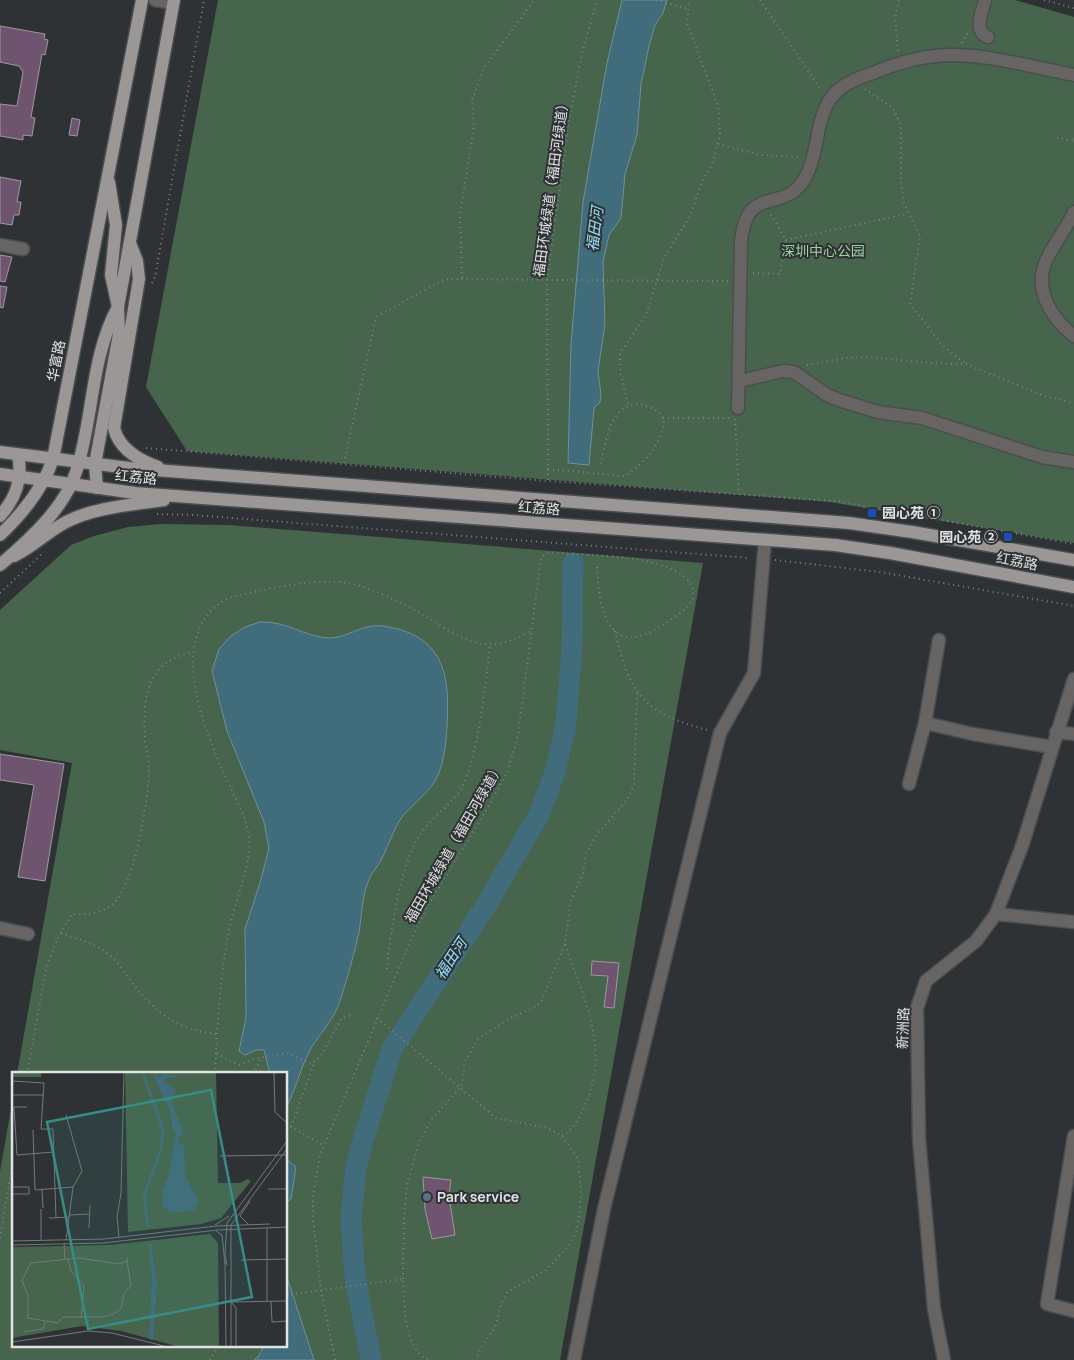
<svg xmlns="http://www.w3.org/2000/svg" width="1074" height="1360" font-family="Manrope,'Noto Sans SC',sans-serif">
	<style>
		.green { fill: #47644c }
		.water { fill: #416c7b; stroke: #71909a }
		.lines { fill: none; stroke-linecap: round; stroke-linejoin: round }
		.river { stroke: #416c7b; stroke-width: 21 }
		.building { fill: #6f546f; stroke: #9d9a9d }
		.minor-casing { stroke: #4b4e50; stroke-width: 15 }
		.major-casing { stroke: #4b4e50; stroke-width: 15 }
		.path { stroke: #7f8283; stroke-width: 2; stroke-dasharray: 1 4; stroke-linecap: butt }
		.minor { stroke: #676564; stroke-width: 12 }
		.major { stroke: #9b9796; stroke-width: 12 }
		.path-bridge { stroke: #7f8283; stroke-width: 2; stroke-dasharray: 1 4; stroke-linecap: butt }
		.transit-dot { fill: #1a4fb4; stroke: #2f3234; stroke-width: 2 }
		.service-dot { fill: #5c6f8a; stroke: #2f3234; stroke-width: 2 }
		.labels { text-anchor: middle; stroke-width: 4; stroke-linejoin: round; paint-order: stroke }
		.street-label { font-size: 14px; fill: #e1e3e4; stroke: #2f3234 }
		.park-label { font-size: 14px; fill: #9cd1a5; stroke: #2f3234 }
		.poi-label { font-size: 14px; font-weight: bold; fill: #e1e3e4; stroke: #2f3234; text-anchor: start }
		.water-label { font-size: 15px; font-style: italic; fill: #95e1fb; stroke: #2f3234 }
		.inset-river { fill: none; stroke: #416c7b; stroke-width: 2.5 }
		.inset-road { fill: none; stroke: #76797a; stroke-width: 1 }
		.view { fill: #398c86; fill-opacity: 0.15; stroke: #398c86; stroke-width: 2.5 }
		.inset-edge { fill: none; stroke: #e1e3e4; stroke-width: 2.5 }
	</style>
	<rect width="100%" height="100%" fill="#2f3234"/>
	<!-- green -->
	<g class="green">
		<polygon points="218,0 1015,0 1074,17 1074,543 830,502 187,451 146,387"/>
		<polygon points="161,524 228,525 703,563 560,1360 0,1360 0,1171 14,1092 14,1346 286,1346 286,1074 17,1074 72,763 0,750 0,610 71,545 94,536 128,527"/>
	</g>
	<!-- water -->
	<g class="water">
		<polygon points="622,0 667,0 663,13 655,25 649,46 641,84 637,135 625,174 621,218 609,235 603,262 605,324 598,371 601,395 600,402 594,408 589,465 568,463 571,344 583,202 607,63"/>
		<path d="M260 622C288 621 304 637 329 638 348 638 363 623 383 626 444 635 450 674 447 726 446 743 444 766 435 781 426 795 412 805 402 817 393 830 389 845 382 858 379 865 374 870 370 877 362 894 362 914 359 932 354 955 347 979 340 1001 333 1023 316 1036 307 1056 299 1073 295 1091 286 1108V1074H270L264 1050H256L245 1055 239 1051 246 1018 245 929 260 883 269 848 264 822 227 731 212 671 219 649 231 636 245 627Z"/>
		<polygon points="286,1159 296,1167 291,1199 286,1202"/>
		<polygon points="286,1274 314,1360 254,1360 258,1357 264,1346 286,1346"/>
	</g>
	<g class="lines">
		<!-- river -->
		<polyline class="river" points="371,1360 355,1277 351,1218 356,1168 364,1137 392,1049 485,907 540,813 555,772 566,724 572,646 573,563"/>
	</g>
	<!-- building -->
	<g class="building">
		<polygon points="0,26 45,34 44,39 48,40 45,55 42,54 31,117 35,118 32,136 23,135 23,140 0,136 0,104 17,106 23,72 19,66 0,62"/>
		<polygon points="72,118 80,120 77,136 69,135"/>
		<polygon points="0,177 21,181 17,202 21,202 19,215 14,215 12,225 0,223"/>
		<polygon points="0,255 12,257 5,282 0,281"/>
		<polygon points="0,286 7,287 3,308 0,307"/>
		<polygon points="0,754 64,764 45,881 18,877 34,785 0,780"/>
		<polygon points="592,961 619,963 614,1008 604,1007 608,976 591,975"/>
		<polygon points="423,1177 451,1180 449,1197 455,1235 432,1239 425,1209"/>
	</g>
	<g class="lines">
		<defs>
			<g id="minor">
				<polyline points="155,0 173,3"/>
				<path d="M985 0C982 12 973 31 988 37"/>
				<path d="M1074 212C1067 227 1057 240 1049 255 1031 286 1050 317 1074 336"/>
				<polyline points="0,245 23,249"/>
				<polyline points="740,381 783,371 794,372 827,395 839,400 878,412 922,418 1042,457 1074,462"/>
				<path d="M738 408 741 241C747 185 780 212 801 184 819 160 814 126 829 101 839 85 855 79 873 73 892 65 914 58 935 56 978 51 1031 67 1074 75"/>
				<polyline points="925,723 973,734 1052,747"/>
				<polyline points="1056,732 1074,734"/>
				<polyline points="909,784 925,723 939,640"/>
				<polyline points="996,914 1074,922"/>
				<polyline points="0,928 28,934"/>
				<polyline points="1074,1136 1047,1304 1074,1311"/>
				<polyline points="574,1360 604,1209 720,733 754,673 765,540"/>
				<polyline points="944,1360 934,1309 919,1138 917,1008 926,981 976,941 996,914 1022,846 1074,679"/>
			</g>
			<g id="major">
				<path d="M130 243 137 261 139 279 114 428C119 449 138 460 158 467"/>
				<polyline points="0,452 129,468 849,523 912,532 1074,560"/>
				<polyline points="0,474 135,493 835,545 890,553 1074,587"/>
				<polyline points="97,488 95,464 119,334 118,307 111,275 116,225 109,182"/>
				<path d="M0 516C16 498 23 479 18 455"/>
				<path d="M0 535C22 514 43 489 53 459L142 0"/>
				<path d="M14 556C34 546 47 532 66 522 95 507 132 505 164 500"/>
				<path d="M0 565C28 541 64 509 76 472 94 418 90 358 118 307L174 0"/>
			</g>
		</defs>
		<!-- minor casing -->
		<use href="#minor" class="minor-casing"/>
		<!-- major casing -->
		<use href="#major" class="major-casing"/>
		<!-- path -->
		<g class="path">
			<polyline points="656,0 688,9"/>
			<polyline points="760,0 822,91"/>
			<polyline points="1044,0 1074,8"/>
			<polyline points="962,43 968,32"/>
			<polyline points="898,51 895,19 899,0"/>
			<polyline points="865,89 893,108 901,126 901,180 904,203 920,237 910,304 942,345 966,364"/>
			<polyline points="1057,138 1074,141"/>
			<polyline points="718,144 761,155 799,157"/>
			<polyline points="786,240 907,214"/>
			<polyline points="753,273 780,274 786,240 770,213"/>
			<polyline points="462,278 460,215 474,125 472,101 484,68 534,0"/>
			<polyline points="152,283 155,277 204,0"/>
			<polyline points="807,365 846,358 870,357 929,363 966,364 1042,395 1074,403"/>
			<polyline points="628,404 620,371 620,353 646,315 664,258 689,218 703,179 712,165 720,134 718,105 687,24 689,0"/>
			<polyline points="663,418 731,418"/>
			<polyline points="735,419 739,494"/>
			<polyline points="146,448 548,481 836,501 1074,544"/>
			<polyline points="344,463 376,317 445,279 562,280"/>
			<path d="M548 469 623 476C641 469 662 442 664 423 663 414 657 410 649 407 613 393 606 438 601 464"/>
			<polyline points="548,480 547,281 569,120 582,54 597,0"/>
			<polyline points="157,514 193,515 750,558"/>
			<polyline points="775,560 880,572 1074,606"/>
			<polyline points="0,593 44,552"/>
			<path d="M615 631C629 694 645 714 708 730"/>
			<path d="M61 933C77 939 94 943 107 953 119 962 125 974 134 985 158 1015 179 1030 217 1034"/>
			<path d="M387 969C391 928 399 871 419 836 431 816 455 804 464 783 479 746 486 685 490 644"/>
			<polyline points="377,1018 496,1118 548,1128 562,1136 578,1159 581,1196 579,1217 576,1233 568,1247 545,1271 508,1291 501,1304 496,1325 478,1353 477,1360"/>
			<polyline points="217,1053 227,1060 239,1065 254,1059 287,1053 312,1064 320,1057 341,1019 353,1014"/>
			<path d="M27 1074 46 969 57 940 72 914C85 915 102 914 112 905 135 886 149 797 149 767 149 758 146 750 145 741 143 699 144 662 193 652"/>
			<path d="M215 1074C217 1026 220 977 229 930 234 902 252 865 249 837 246 813 230 789 221 767 200 718 167 631 228 598 262 590 320 576 353 584 381 591 410 607 435 622 454 634 472 646 495 644 508 643 519 637 530 631"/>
			<polyline points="253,1074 261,1059"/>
			<polyline points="286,1124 323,1145"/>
			<polyline points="291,1127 314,1063"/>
			<path d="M562 1136C575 1128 580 1117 586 1103 610 1047 583 997 565 944"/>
			<polyline points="0,1238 14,1154"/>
			<polyline points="403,1279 404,1216 407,1184 420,1140 432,1119 461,1087 464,1074 464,1063 478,1039 509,1019 535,1007 541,1002 565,944 570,904 583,873 586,854 596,836 629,797 634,784 637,693"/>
			<path d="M286 1295 403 1279C405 1304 402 1346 428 1360"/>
			<polyline points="210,1360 217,1346"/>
			<path d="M335 1360 321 1290 313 1220V1195L320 1155 410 942 430 902 489 806 508 770 518 735 541 557 548 553H559C587 556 700 553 693 599 687 610 672 619 661 626 607 662 598 605 597 564"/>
		</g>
		<!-- minor -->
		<use href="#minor" class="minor"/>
		<!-- major -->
		<use href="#major" class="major"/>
		<!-- path-bridge -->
		<polyline class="path-bridge" points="562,280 730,281"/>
	</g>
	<!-- markers -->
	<g class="transit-dot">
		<rect x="867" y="508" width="10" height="10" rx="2.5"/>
		<rect x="1003" y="532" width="10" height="10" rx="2.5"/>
	</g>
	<circle class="service-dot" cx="427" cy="1197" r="5"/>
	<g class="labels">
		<!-- street labels -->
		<g class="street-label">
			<text transform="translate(551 187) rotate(-82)" y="5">福田环城绿道（福田河绿道）</text>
			<text transform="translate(56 361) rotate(-79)" y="5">华富路</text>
			<text transform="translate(136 477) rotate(6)" y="5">红荔路</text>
			<text transform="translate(539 508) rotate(4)" y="5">红荔路</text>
			<text transform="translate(1017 561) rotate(11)" y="5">红荔路</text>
			<text transform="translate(454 843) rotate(-60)" y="5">福田环城绿道（福田河绿道）</text>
			<text transform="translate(903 1028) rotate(-88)" y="5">新洲路</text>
		</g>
		<!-- park labels -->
		<g class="park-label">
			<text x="823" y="256">深圳中心公园</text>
		</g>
		<!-- poi labels -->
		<g class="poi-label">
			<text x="882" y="518">园心苑 ①</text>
			<text x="998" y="542" text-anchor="end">园心苑 ②</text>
			<text x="437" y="1202">Park service</text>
		</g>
		<!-- water labels -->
		<g class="water-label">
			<text transform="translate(595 229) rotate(-83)" y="5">福田河</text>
			<text transform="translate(451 959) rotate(-57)" y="5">福田河</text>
		</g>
	</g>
	<!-- overview -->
	<g transform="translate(12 1072)">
		<rect width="275" height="275" fill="#2f3234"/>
		<path d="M0 1H29V5H0ZM113 1H204L206 111H228L235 107 239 109 209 146 189 152 116 160ZM198 162 206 171 207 274H164L109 259 70 254 0 266V175L98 173Z" fill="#47644c"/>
		<path d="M140 1 148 5 150 1 160 4 166 1 164 5 151 7 164 18 159 30 171 58 170 63 166 65 168 73 172 72 173 104 187 129 182 138 160 141 151 135 150 119 157 103 164 61 160 56 159 41ZM136 172H139L145 212 141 268 137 267 140 203Z" fill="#416c7b"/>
		<path class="inset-river" d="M131 1 151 58 149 77 132 124 136 156"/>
		<path class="inset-road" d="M262 1 263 40 275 51M0 9 32 11 29 57H41L44 146M1 23H32M15 35H2L5 83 42 80M21 58 23 118 61 115M208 84 275 83M0 115H17V122H1M256 117H275M30 118 31 136M29 137V168M57 143 77 142M37 146 57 145M236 152 228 144 238 129M203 153 217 144M255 155V229M77 156 78 133M204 159 210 163 213 192M107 165 105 145 109 121 112 1M54 168 61 115 70 99 54 43M0 169 92 167 204 154 258 152M52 172 53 188M0 173 91 171 206 158 275 155M115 185V189L107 192 67 186 19 191 10 208 16 224V246L46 251 51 245H91L101 242 109 237 112 221 119 214 115 189M56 187 59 199 72 214 69 246M229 188 275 187M213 190 214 274M215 193 213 182 215 151 275 69M259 229 260 250 275 249M218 230 275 229M220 231 224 236V274M12 260 31 257 33 250M0 270 76 259 100 261 152 274M219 274V153L275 77"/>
		<path class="view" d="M199 18 240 225 76 257 35 50Z"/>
		<rect width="275" height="275" class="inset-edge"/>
	</g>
</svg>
